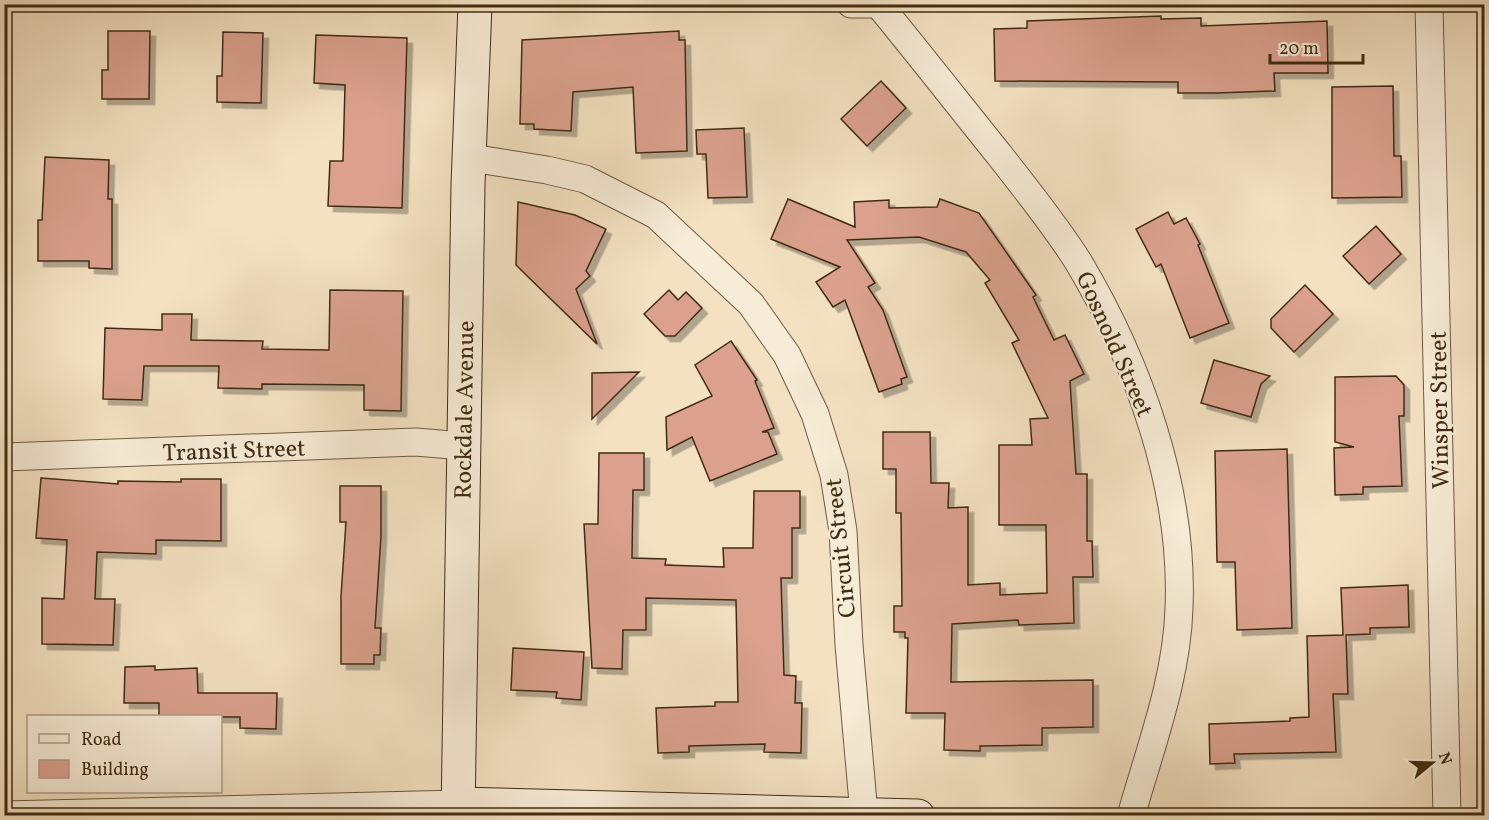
<svg xmlns="http://www.w3.org/2000/svg" width="1489" height="820" font-family="Vollkorn,serif">
	<style>
		.building { fill: #dba18e; stroke: #412c12; stroke-width: 1.5; filter: url(#shadow) }
		.lines { fill: none; stroke-linecap: round; stroke-linejoin: round }
		.street-casing { stroke: #6e593e; stroke-width: 29 }
		.secondary-casing { stroke: #412c12; stroke-width: 35 }
		.street { stroke: #f7ecd7; stroke-width: 27 }
		.secondary { stroke: #f7ecd7; stroke-width: 33 }
		.labels { text-anchor: middle; stroke-width: 4.5; stroke-linejoin: round; paint-order: stroke }
		.street-label { font-size: 24px; fill: #412c12; stroke: #f7ecd7 }
	</style>
	<defs>
		<filter id="shadow"><feDropShadow dx="5.5" dy="5.5" stdDeviation="0" flood-color="#0004"/></filter>
	</defs>
	<rect width="100%" height="100%" fill="#f3e1c1"/>
	<filter id="stains"><feTurbulence type="fractalNoise" baseFrequency=".00333" numOctaves="4"/><feColorMatrix values="0 0 0 0 .2 0 0 0 0 .09 0 0 0 0 .02 0 0 0 .5 -.17"/></filter>
	<radialGradient id="worn" r=".72"><stop offset=".6" stop-color="#630" stop-opacity="0"/><stop offset="1" stop-color="#630" stop-opacity=".3"/></radialGradient>
	<!-- building -->
	<g class="building">
		<polygon points="1161,16 1161,19 1201,18 1201,26 1327,21 1328,73 1274,73 1275,91 1217,93 1178,93 1178,82 995,81 994,29 1027,28 1027,21"/>
		<polygon points="108,31 150,31 149,99 102,99 102,70 108,70"/>
		<polygon points="679,31 679,40 685,40 687,151 636,153 633,87 573,92 571,131 534,129 534,124 520,124 522,40"/>
		<polygon points="223,32 263,33 261,103 217,102 217,76 222,76"/>
		<polygon points="316,35 407,38 402,208 328,206 330,161 343,161 345,85 314,83"/>
		<polygon points="881,81 906,108 867,146 841,119"/>
		<polygon points="1393,86 1394,156 1401,156 1402,197 1332,198 1332,87"/>
		<polygon points="744,128 747,197 708,198 706,154 697,154 696,130"/>
		<polygon points="45,157 109,160 108,199 112,199 112,269 89,268 89,261 38,261 38,220 42,220"/>
		<polygon points="788,199 855,227 854,202 889,200 889,208 937,207 940,199 979,213 1036,295 1033,297 1054,340 1065,335 1084,374 1070,381 1076,474 1087,474 1087,541 1092,541 1093,577 1073,577 1074,623 1019,625 1018,620 952,624 951,682 1093,680 1093,727 1042,728 1042,745 980,746 980,751 944,750 945,713 906,713 908,638 905,638 905,632 894,632 894,606 902,606 901,513 896,513 896,469 883,469 883,432 930,432 931,483 949,483 948,508 968,507 968,585 1000,583 1000,595 1047,593 1046,525 999,525 999,445 1032,445 1030,419 1048,418 1012,343 1019,340 985,283 990,280 966,252 919,237 847,240 875,283 868,287 883,310 907,377 901,379 902,384 879,392 845,300 833,307 816,282 840,267 771,239"/>
		<polygon points="518,202 575,215 606,229 586,271 590,276 576,289 597,344 516,265"/>
		<polygon points="1168,212 1174,224 1186,218 1200,244 1198,245 1229,323 1190,338 1161,264 1156,267 1136,229"/>
		<polygon points="1376,226 1401,254 1369,284 1343,256"/>
		<polygon points="1305,285 1333,314 1294,352 1271,328 1271,319"/>
		<polygon points="330,290 403,291 401,411 364,410 364,385 262,384 262,389 218,388 219,366 144,366 142,400 103,399 105,328 162,330 162,314 192,314 191,340 263,341 262,349 329,350"/>
		<polygon points="669,290 678,300 686,292 702,308 675,336 665,336 644,314"/>
		<polygon points="731,341 757,380 755,381 774,428 762,432 768,432 777,454 710,481 692,437 667,450 666,417 712,396 695,365"/>
		<polygon points="1214,360 1270,376 1261,384 1251,417 1201,403"/>
		<polygon points="639,372 592,419 592,373"/>
		<polygon points="1396,376 1404,385 1404,416 1399,416 1402,486 1363,487 1363,494 1335,495 1334,448 1354,447 1335,442 1335,377"/>
		<polygon points="1287,449 1292,628 1237,630 1235,562 1217,562 1215,451"/>
		<polygon points="599,453 644,453 644,490 633,490 632,558 666,559 665,565 724,567 723,548 753,548 754,491 800,491 800,528 792,528 792,578 781,578 784,675 796,676 795,703 802,703 801,753 764,752 765,744 689,746 689,752 658,753 656,708 715,706 715,702 738,702 736,600 646,598 646,630 623,630 622,669 592,668 584,524 598,524"/>
		<polygon points="41,478 118,484 118,481 181,482 181,479 221,479 221,541 156,540 156,554 97,552 95,599 115,599 113,645 42,644 42,598 64,599 67,540 36,538"/>
		<polygon points="340,486 381,486 381,536 375,628 381,628 380,655 374,655 374,664 341,664 341,596 346,522 340,522"/>
		<polygon points="1408,585 1409,627 1370,628 1370,634 1346,635 1348,694 1333,694 1336,752 1234,754 1235,763 1210,764 1209,724 1290,721 1290,718 1309,717 1307,636 1343,635 1341,588"/>
		<polygon points="513,648 584,652 581,700 556,698 557,692 511,690"/>
		<polygon points="155,666 155,670 197,668 198,693 277,693 276,729 240,728 240,717 159,717 159,703 124,703 125,667"/>
	</g>
	<g class="lines">
		<defs>
			<g id="street">
				<polyline points="851,4 885,4"/>
				<polyline points="1429,4 1447,816"/>
				<path d="M879 5C920 55 960 106 1001 157 1028 192 1056 226 1079 263 1139 364 1184 489 1179 608 1177 679 1150 748 1131 816"/>
				<polyline points="471,158 547,170 585,179 656,215 751,304 787,355 815,414 834,475 843,531 849,645 864,814"/>
				<polyline points="4,457 416,442 463,446"/>
				<polyline points="4,815 458,804"/>
			</g>
			<g id="secondary">
				<polyline points="458,804 918,816"/>
				<polyline points="458,816 468,185 475,4"/>
			</g>
		</defs>
		<!-- street casing -->
		<use href="#street" class="street-casing"/>
		<!-- secondary casing -->
		<use href="#secondary" class="secondary-casing"/>
		<!-- street -->
		<use href="#street" class="street"/>
		<!-- secondary -->
		<use href="#secondary" class="secondary"/>
	</g>
	<g class="labels">
		<!-- street labels -->
		<g class="street-label">
			<text transform="translate(1115 344) rotate(66)" y="8">Gosnold Street</text>
			<text transform="translate(464 410) rotate(-89)" y="8">Rockdale Avenue</text>
			<text transform="translate(1439 410) rotate(-91)" y="8">Winsper Street</text>
			<text transform="translate(234 450) rotate(-2)" y="8">Transit Street</text>
			<text transform="translate(840 548) rotate(-96)" y="8">Circuit Street</text>
		</g>
	</g>
	<!-- margin -->
	<rect width="1489" height="820" fill="none" stroke="#f3e1c1" stroke-width="24"/>
	<rect x="6" y="6" width="1477" height="808" fill="none" stroke="#412c12" stroke-width="3"/>
	<rect x="12" y="12" width="1465" height="796" fill="none" stroke="#412c12" stroke-width="1.5"/>
	<!-- legend -->
	<rect x="27" y="715" width="195" height="78" fill="#f7ecd7" stroke="#ae9f88" stroke-width="1.5"/>
	<rect x="39" y="734" width="30" height="9" fill="#f7ecd7" stroke="#ae9f88" stroke-width="1.5"/>
	<text x="81" y="745" font-size="18" fill="#412c12">Road</text>
	<rect x="39" y="760" width="30" height="18" fill="#dba18e" stroke="#ae9f88" stroke-width="1.5"/>
	<text x="81" y="775" font-size="18" fill="#412c12">Building</text>
	<!-- north arrow -->
	<g transform="translate(1432 763) rotate(71)" stroke="#f7ecd7" stroke-width="4.5" paint-order="stroke">
	<path d="M0-4.5L10 22L0 15L-10 22Z" fill="#412c12"/>
	<text y="-9" font-size="16" font-weight="bold" text-anchor="middle" fill="#412c12">N</text>
	</g>
	<!-- scale -->
	<path d="M1270 54v9h93v-9" fill="none" stroke="#412c12" stroke-width="3"/>
	<text x="1279" y="54" font-size="18" fill="#412c12" stroke="#f7ecd7" stroke-width="4.5" paint-order="stroke">20 m</text>
	<rect width="100%" height="100%" filter="url(#stains)"/>
	<rect width="100%" height="100%" fill="url(#worn)"/>
</svg>
